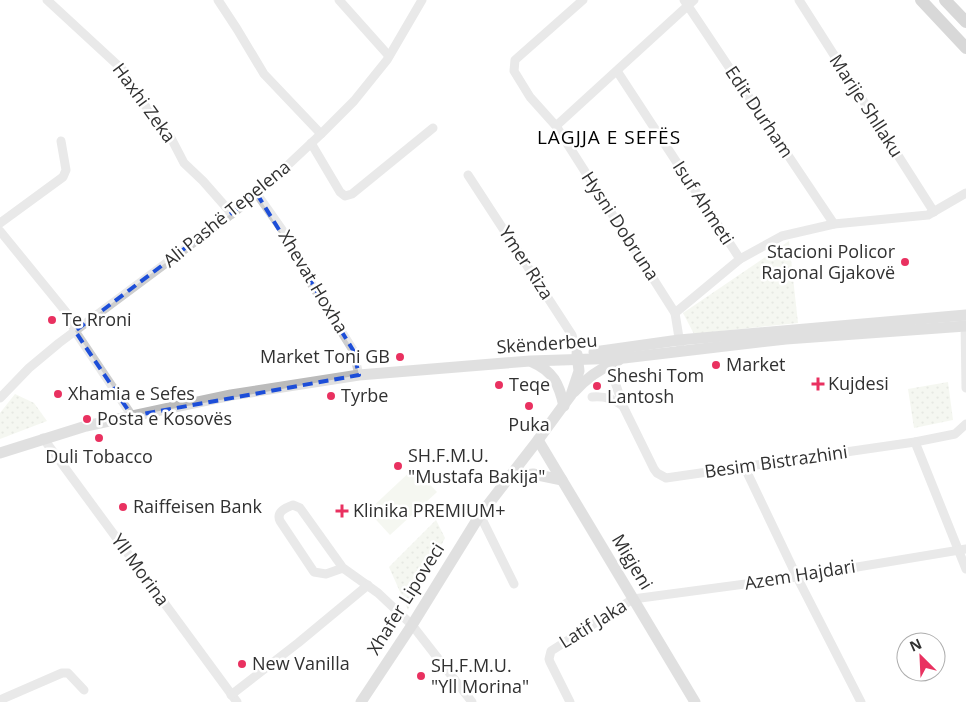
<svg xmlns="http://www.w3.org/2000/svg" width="966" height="702" font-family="'Open Sans',sans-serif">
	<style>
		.park { fill: url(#park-dots) }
		.pitch { fill: #e9eedf }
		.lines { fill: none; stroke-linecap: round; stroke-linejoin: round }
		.street { stroke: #cecece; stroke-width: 9 }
		.secondary { stroke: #bbb; stroke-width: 11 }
		.primary { stroke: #a9a9a9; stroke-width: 12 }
		.marked { fill: none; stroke: #1d4ed8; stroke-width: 4; stroke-dasharray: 10 6; stroke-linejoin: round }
		.poi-dot { fill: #e93160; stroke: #fff; stroke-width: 2 }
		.labels { text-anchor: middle; stroke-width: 5; stroke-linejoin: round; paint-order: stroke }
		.street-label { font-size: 18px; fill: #313131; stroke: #fff }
		.poi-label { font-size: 18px; fill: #313131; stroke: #fff; text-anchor: start }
		.neighbourhood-label { font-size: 19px; letter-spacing: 1px; fill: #000; stroke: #fff }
	</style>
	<defs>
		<pattern id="park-dots" width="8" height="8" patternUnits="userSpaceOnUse" patternTransform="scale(1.25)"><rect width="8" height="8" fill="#e9eedf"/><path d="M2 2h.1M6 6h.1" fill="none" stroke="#c8cdc0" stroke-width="1.8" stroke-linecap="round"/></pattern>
	</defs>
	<rect width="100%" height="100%" fill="#fff"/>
	<!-- park -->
	<g class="park">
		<polygon points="789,241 798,323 694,334 683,313"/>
		<polygon points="948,382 953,420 914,428 908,389"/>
		<polygon points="15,394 34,403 47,421 0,439 0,413"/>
		<polygon points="436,520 445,538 408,610 389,567"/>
	</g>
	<!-- pitch -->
	<polygon class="pitch" points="414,468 437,492 390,535 368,511"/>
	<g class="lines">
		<!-- street -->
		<g class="street">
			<polyline points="47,0 124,71 131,88 171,138 184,163 203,181 232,214"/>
			<polyline points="218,0 237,29 264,74 321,134"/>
			<polyline points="339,0 389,56"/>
			<polyline points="583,0 515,60 514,71 530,97 556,126 675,313 680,344"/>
			<polyline points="684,0 834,224"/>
			<polyline points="799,0 934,212"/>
			<polyline points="617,71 740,259"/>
			<polyline points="556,126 694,0"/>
			<polyline points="311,143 340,192 345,196 352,194 433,128"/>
			<polyline points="468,175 572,335 577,354"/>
			<polyline points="257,194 283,231 309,280 353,350 359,375"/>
			<polyline points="0,223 63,177 66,170 61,141"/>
			<polyline points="0,231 66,312 75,331 132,416"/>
			<polyline points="675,313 740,259 782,236 834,224 928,215 966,193"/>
			<polyline points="965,321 966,388"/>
			<polyline points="613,376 623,406 654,469 657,473 666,478 915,442 955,434 966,424"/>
			<path d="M592 397C604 396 613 398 623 406"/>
			<polyline points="0,398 29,368 59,343 232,214 257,194 321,134 354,101 387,60 422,0"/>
			<polyline points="43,438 237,702"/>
			<polyline points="915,442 966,569"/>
			<polyline points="744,466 797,577 861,702"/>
			<polyline points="480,515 514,584"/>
			<path d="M343 568 326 574 314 572 280 521C276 512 285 508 293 505L300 508 343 568 378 593 412 625 472 702"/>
			<polyline points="231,695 298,643 368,585"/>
			<polyline points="0,700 62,673 68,673 84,690"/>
			<polyline points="570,702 550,662 549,659 551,651 633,599 797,577 966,549"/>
		</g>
		<!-- secondary -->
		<g class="secondary">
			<polyline points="594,352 679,340 966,315"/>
			<path d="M532 362C553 371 559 384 564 406"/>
			<path d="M574 392C587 377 601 368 619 360"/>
			<polyline points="538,440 695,702"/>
			<polyline points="0,453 86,426 165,409 231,395 359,375 530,361 624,358 786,339 966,326"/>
			<polyline points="507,478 533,474 562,480"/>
			<polyline points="361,702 412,625 480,515 538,440 571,395 579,371 577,354"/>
		</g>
		<!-- primary -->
		<g class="primary">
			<polyline points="921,0 966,48"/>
			<polyline points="945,0 966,22"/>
		</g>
	</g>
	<!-- marked area -->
	<path d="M0 0H966V702H0ZM257 194 353 350 359 375 132 416 75 331Z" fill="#fff" fill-opacity=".55" fill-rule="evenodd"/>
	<path class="marked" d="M257 194 353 350 359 375 132 416 75 331Z"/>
	<!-- markers -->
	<g class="poi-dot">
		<circle cx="905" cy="262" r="5"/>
		<circle cx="52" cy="320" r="5"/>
		<circle cx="400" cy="357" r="5"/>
		<circle cx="716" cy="365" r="5"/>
		<path d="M815.5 376.5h5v5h5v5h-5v5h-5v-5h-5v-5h5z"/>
		<circle cx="499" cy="385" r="5"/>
		<circle cx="597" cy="386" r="5"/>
		<circle cx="58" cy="394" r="5"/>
		<circle cx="331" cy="396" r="5"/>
		<circle cx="529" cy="406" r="5"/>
		<circle cx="87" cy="419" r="5"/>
		<circle cx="99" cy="438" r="5"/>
		<circle cx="398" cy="466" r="5"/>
		<circle cx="123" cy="507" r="5"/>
		<path d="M339.5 503.5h5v5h5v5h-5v5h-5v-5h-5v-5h5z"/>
		<circle cx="242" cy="664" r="5"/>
		<circle cx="421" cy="676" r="5"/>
	</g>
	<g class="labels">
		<!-- street labels -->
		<g class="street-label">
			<text transform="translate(144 103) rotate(54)" y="6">Haxhi Zeka</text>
			<text transform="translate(866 106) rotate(57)" y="6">Marije Shllaku</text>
			<text transform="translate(759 112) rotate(56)" y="6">Edit Durham</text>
			<text transform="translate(703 203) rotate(57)" y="6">Isuf Ahmeti</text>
			<text transform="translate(227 214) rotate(-39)" y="6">Ali Pashë Tepelena</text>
			<text transform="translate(620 226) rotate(57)" y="6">Hysni Dobruna</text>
			<text transform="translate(526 263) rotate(57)" y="6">Ymer Riza</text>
			<text transform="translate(313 282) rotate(59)" y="6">Xhevat Hoxha</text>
			<text transform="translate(547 344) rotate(-4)" y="6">Skënderbeu</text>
			<text transform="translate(776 462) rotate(-8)" y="6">Besim Bistrazhini</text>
			<text transform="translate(632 562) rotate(59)" y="6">Migjeni</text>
			<text transform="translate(140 570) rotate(54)" y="6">Yll Morina</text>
			<text transform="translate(800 575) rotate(-9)" y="6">Azem Hajdari</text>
			<text transform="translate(406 599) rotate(-58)" y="6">Xhafer Lipoveci</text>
			<text transform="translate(593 624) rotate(-32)" y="6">Latif Jaka</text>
		</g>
		<!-- poi labels -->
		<g class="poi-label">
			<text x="895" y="258" text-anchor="end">Stacioni Policor<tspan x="895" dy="21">Rajonal Gjakovë</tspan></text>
			<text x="62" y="326">Te Rroni</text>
			<text x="390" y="363" text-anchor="end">Market Toni GB</text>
			<text x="726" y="371">Market</text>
			<text x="607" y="382">Sheshi Tom<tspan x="607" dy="21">Lantosh</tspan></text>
			<text x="828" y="390">Kujdesi</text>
			<text x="509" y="391">Teqe</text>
			<text x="68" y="400">Xhamia e Sefes</text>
			<text x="341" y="402">Tyrbe</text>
			<text x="97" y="425">Posta e Kosovës</text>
			<text x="529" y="431" text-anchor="middle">Puka</text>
			<text x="408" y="462">SH.F.M.U.<tspan x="408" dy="21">"Mustafa Bakija"</tspan></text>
			<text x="99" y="463" text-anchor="middle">Duli Tobacco</text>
			<text x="133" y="513">Raiffeisen Bank</text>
			<text x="353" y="517">Klinika PREMIUM+</text>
			<text x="252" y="670">New Vanilla</text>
			<text x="431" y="672">SH.F.M.U.<tspan x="431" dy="21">"Yll Morina"</tspan></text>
		</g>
		<!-- neighbourhood labels -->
		<g class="neighbourhood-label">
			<text x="609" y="144">LAGJJA E SEFËS</text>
		</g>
	</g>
	<!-- north arrow -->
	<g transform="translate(921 657) rotate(336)"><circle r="24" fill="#ffffff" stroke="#adadad"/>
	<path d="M0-4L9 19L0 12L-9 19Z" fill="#e93160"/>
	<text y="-8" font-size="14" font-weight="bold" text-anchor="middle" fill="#313131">N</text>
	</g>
</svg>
